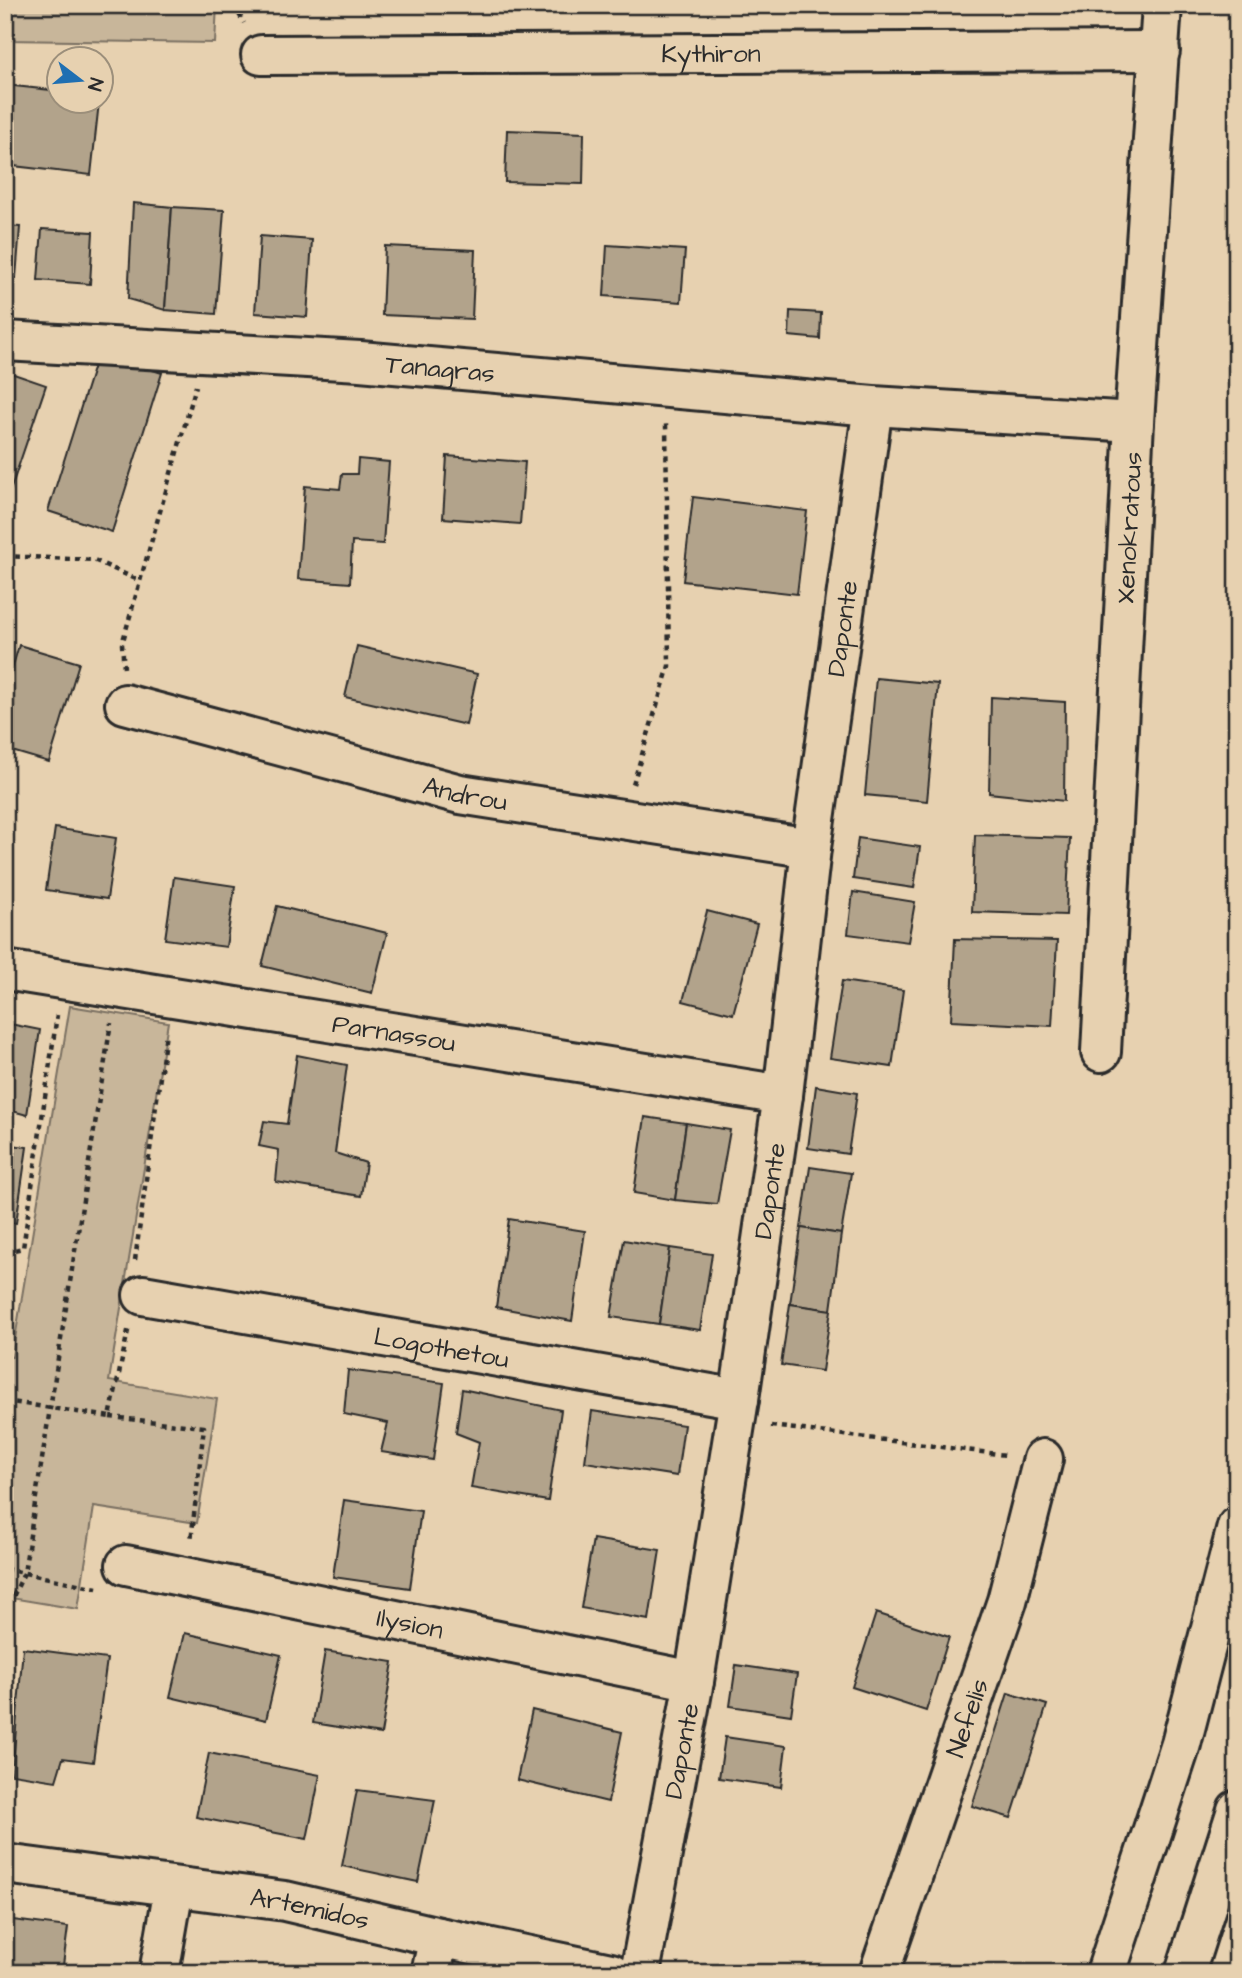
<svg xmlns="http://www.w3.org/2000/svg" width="1242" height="1978" font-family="'Architects Daughter',sans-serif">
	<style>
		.green { fill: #c8b69a; stroke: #7a7062; stroke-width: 2 }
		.building { fill: #b2a38b; stroke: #2b2b2b; stroke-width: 2 }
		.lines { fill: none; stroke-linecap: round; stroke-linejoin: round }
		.minor-casing { stroke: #2b2b2b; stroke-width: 44 }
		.highway-casing { stroke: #2b2b2b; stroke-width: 44 }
		.path { stroke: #2b2b2b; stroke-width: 4.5; stroke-dasharray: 5 5; stroke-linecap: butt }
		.minor { stroke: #e7d1b0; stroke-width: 38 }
		.highway { stroke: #e7d1b0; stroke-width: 38 }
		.labels { text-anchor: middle; stroke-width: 5; stroke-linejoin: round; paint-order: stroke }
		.street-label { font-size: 26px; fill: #2b2b2b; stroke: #e7d1b0 }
	</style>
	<rect width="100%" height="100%" fill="#e7d1b0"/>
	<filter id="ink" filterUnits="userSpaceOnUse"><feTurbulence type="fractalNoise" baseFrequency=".0143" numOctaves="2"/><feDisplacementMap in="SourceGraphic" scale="14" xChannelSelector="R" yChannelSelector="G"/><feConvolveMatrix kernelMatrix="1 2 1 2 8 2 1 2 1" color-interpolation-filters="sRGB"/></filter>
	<g filter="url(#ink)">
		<!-- green -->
		<g class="green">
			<polygon points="5,5 217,5 215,43 5,40"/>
			<polygon points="70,1006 168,1022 109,1381 217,1399 197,1523 94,1507 78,1609 5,1597 5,1357 12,1357"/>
		</g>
		<!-- building -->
		<g class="building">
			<polygon points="5,85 60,91 60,102 99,102 91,175 5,165"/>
			<polygon points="507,130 584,133 583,184 505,182"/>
			<polygon points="133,203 172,207 165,310 128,299"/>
			<polygon points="172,207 224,210 216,314 165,310"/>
			<polygon points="5,226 20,227 16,278 5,277"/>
			<polygon points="42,229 93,232 90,284 38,280"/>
			<polygon points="260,236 312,240 307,317 255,313"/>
			<polygon points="607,245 685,250 681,302 604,296"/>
			<polygon points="385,246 475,250 472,319 382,315"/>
			<polygon points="790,311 821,313 820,339 789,336"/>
			<polygon points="98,353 162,373 112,532 48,511"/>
			<polygon points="5,371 46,385 5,506"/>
			<polygon points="447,456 525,462 520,524 443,518"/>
			<polygon points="358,459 389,462 383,544 352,542 350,583 298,579 305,486 340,489 342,474 357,474"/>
			<polygon points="693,497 807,511 797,594 683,581"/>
			<polygon points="19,645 79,663 49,762 5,749 5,693"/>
			<polygon points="357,646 477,674 466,725 345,697"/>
			<polygon points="876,678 938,684 927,801 865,795"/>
			<polygon points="991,697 1065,702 1064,801 989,793"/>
			<polygon points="55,828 116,838 107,899 46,890"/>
			<polygon points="975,835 1070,838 1066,915 972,912"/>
			<polygon points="858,838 920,847 914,888 853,879"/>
			<polygon points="174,877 235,886 226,947 165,939"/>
			<polygon points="853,892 915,902 908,942 848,934"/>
			<polygon points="277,906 387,933 372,993 262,966"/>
			<polygon points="707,911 757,924 733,1014 683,1001"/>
			<polygon points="955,939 1057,941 1052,1026 951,1021"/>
			<polygon points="842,981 903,990 892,1067 830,1058"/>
			<polygon points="5,1023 40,1030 27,1115 5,1109"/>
			<polygon points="297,1055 347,1065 335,1153 366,1163 361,1196 276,1182 279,1150 259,1146 264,1121 287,1124"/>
			<polygon points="816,1086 857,1093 848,1154 808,1148"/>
			<polygon points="645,1117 686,1123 675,1200 634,1193"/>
			<polygon points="686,1123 730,1130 717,1204 675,1200"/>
			<polygon points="5,1144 27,1147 16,1223 5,1222"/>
			<polygon points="810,1167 851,1173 841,1234 801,1228"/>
			<polygon points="509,1219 585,1231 572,1321 496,1307"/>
			<polygon points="801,1228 841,1234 831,1310 790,1304"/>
			<polygon points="624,1240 670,1248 659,1324 611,1317"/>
			<polygon points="670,1248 712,1254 700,1330 659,1324"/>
			<polygon points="790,1304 831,1310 822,1371 781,1365"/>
			<polygon points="348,1370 444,1383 433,1460 381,1452 388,1423 344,1414"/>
			<polygon points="462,1389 561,1410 548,1501 471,1488 479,1442 456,1433"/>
			<polygon points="592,1411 684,1425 677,1476 585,1462"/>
			<polygon points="344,1500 421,1511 410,1588 333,1577"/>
			<polygon points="593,1539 660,1550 649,1620 581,1608"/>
			<polygon points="876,1613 949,1637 926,1711 852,1687"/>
			<polygon points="185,1633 281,1655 266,1720 170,1697"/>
			<polygon points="23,1648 107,1659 93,1762 63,1758 56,1781 12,1774"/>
			<polygon points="325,1651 393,1662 381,1734 313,1723"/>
			<polygon points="736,1665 797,1674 791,1715 730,1706"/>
			<polygon points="1008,1693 1047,1705 1011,1818 972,1806"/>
			<polygon points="532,1710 622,1732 608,1802 517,1780"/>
			<polygon points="725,1737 786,1746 781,1787 719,1778"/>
			<polygon points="209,1753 320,1775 307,1839 196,1817"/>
			<polygon points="357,1790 435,1800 418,1882 342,1866"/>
			<polygon points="5,1919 68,1927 62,1973 5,1973"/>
		</g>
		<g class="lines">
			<defs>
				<g id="minor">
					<path id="s1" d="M261 55 1160 51"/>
					<path id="s2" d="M5 341 360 361 873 406 1134 422"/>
					<path id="s3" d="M125 704 460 794 811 848"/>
					<path id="s4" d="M5 970 783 1095"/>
					<path id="s5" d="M1101 1052 1134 422 1162 5"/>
					<path id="s6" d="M143 1295 739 1399"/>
					<path id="s7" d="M126 1565 694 1681"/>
					<path id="s8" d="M5 1864 285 1901 439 1937 611 1973"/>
					<polyline points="159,1973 174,1887"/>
					<polyline points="431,1973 439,1937"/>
					<path id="s9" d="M640 1973 694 1681 739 1399 783 1095 811 848 873 406"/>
					<path id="s10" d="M879 1973 1007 1601 1043 1459"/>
				</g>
				<g id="highway">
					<polyline points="1106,1973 1181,1744 1237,1527"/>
					<polyline points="1185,1973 1237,1810"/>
				</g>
			</defs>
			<!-- minor casing -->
			<use href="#minor" class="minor-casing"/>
			<!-- highway casing -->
			<use href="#highway" class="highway-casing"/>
			<!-- path -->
			<g class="path">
				<polyline points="234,5 244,23"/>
				<polyline points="5,556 94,560 140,581"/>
				<polyline points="124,668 122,644 196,386"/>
				<polyline points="633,784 669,666 666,424"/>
				<polyline points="5,1252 23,1248 57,1015"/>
				<polyline points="135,1260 166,1033"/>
				<polyline points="5,1401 110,1417 129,1326"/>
				<polyline points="110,1417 204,1427 191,1541"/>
				<polyline points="771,1426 1006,1455"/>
				<polyline points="5,1569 97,1588"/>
				<polyline points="5,1614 24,1573 111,1023"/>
			</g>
			<!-- minor -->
			<use href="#minor" class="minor"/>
			<!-- highway -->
			<use href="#highway" class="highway"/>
		</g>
	</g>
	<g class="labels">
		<!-- street labels -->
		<g class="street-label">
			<text dy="9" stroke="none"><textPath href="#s1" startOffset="450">Kythiron</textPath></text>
			<text dy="9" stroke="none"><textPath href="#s2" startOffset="436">Tanagras</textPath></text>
			<text dy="9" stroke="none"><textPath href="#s5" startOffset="525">Xenokratous</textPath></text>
			<text dy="9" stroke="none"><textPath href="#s9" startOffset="1360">Daponte</textPath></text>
			<text dy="9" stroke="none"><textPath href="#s3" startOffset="352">Androu</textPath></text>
			<text dy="9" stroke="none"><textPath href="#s4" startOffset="394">Parnassou</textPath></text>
			<text dy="9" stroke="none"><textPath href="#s9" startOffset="793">Daponte</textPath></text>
			<text dy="9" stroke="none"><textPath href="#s6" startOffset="303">Logothetou</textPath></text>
			<text dy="9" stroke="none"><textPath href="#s7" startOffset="290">Ilysion</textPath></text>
			<text dy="9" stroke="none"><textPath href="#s10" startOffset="270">Nefelis</textPath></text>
			<text dy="9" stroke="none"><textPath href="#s9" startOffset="226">Daponte</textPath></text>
			<text dy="9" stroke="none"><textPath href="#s8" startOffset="308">Artemidos</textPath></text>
		</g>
	</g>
	<!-- margin -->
	<rect width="1242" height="1978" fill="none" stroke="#e7d1b0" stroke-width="28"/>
	<rect x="14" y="14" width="1214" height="1950" fill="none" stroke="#2b2b2b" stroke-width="2.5" filter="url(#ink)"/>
	<!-- north arrow -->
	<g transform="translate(80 80) rotate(106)"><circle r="33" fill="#e7d1b0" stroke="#9c8f7b" stroke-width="2"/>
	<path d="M0-5L12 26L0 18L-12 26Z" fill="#1f6fb2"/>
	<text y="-10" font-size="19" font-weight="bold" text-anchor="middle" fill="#2b2b2b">N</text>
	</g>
</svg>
